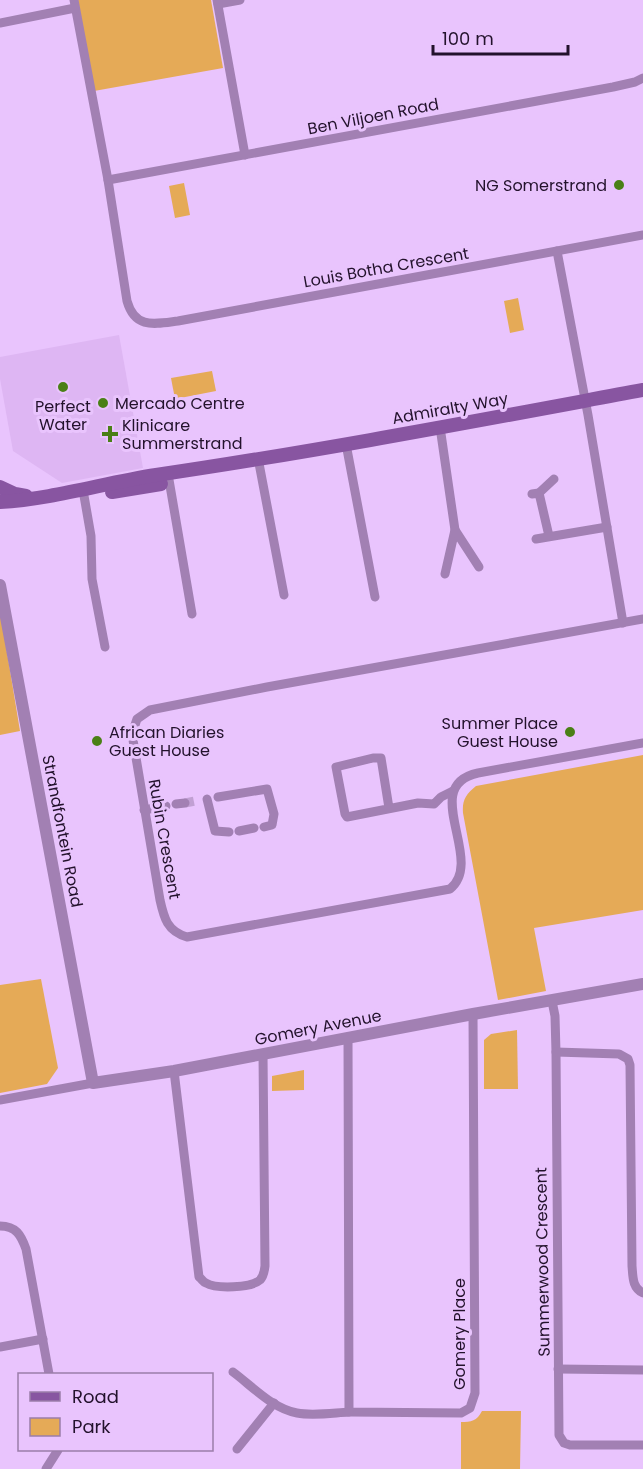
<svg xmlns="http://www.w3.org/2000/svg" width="643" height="1469" font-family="Poppins,sans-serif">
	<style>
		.built { fill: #deb6f3 }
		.green { fill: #e5aa57 }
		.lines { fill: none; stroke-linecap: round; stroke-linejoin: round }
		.minor-tunnel { stroke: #c1a0d3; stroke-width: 9; stroke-dasharray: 9 4.5; stroke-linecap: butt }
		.minor { stroke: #a280b3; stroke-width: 9 }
		.tertiary { stroke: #a280b3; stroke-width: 12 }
		.secondary { stroke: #8855a1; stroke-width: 14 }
		.poi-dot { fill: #4a8016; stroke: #e9c4fd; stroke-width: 2 }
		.labels { text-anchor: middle; stroke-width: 6; stroke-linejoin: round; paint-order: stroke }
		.street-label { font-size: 16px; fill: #23122c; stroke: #e9c4fd }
		.poi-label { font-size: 16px; fill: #23122c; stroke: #e9c4fd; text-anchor: start }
	</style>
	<rect width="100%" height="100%" fill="#e9c4fd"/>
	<!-- built -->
	<polygon class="built" points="119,335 143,468 62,483 13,451 0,379 0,357"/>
	<!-- green -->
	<g class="green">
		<polygon points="78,0 211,0 223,68 94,91"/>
		<polygon points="184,183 190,215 175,218 169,186"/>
		<polygon points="518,298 524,330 510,333 504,301"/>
		<polygon points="212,371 216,391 175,399 171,378"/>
		<polygon points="0,610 20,731 0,735"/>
		<path d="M643 755V910L534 928 546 991 498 1000 463 813C462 800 466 794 476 786Z"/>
		<polygon points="41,979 58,1068 47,1084 0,1093 0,985"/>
		<polygon points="517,1030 518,1089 484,1089 484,1040 491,1034"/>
		<polygon points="304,1070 304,1090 272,1091 272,1076"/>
		<path d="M482 1411H521L520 1469H461V1422C471 1422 477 1421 482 1411Z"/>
	</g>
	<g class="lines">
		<!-- minor-tunnel -->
		<polyline class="minor-tunnel" points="185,803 195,801"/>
		<!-- minor -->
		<g class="minor">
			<path d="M74 0 108 180 127 301C135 329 154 324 178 321L643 235"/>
			<polyline points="217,0 245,155"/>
			<polyline points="218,4 240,0"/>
			<polyline points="0,23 75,8"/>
			<polyline points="108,180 613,87 635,82 643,78"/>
			<polyline points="557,251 588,415 623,623"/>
			<polyline points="440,427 455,530 445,574"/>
			<polyline points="346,444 375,597"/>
			<polyline points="258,458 284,595"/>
			<polyline points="168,474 192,614"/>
			<polyline points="83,490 91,536 92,579 105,647"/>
			<polyline points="539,493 554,479"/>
			<polyline points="532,494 539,493 549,536"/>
			<polyline points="455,530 479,567"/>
			<polyline points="536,539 607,527"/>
			<path d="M643 619 267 687 150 710 137 719 132 734 160 900C164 918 167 931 187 937L450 889C486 860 418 786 478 773L643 743"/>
			<polyline points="218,797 267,789 274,814 272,825 264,827"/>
			<polyline points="207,799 215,831 229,832"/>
			<polyline points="176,804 185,803"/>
			<polyline points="389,808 381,758 373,758 336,767 345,814 347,817 418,803 434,804 441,797 453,791"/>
			<polyline points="144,810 166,806"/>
			<polyline points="239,831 254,828"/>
			<polyline points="552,1001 555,1016 556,1052 559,1435 564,1443 570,1445 643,1445"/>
			<polyline points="348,1037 349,1412 461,1413 470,1408 475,1393 473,1014"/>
			<path d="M556 1052 619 1054 628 1059 630 1065 632 1266C633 1276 632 1288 643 1293"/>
			<path d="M174 1071 199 1277C202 1279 203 1282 206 1283 216 1289 251 1288 260 1280 264 1276 264 1272 265 1266L263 1054"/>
			<polyline points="0,1100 93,1083"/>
			<path d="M0 1226C16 1226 21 1235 26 1249L49 1374"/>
			<polyline points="0,1347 43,1339"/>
			<polyline points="558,1369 643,1370"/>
			<path d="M233 1372C252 1386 273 1409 297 1413 313 1416 332 1413 349 1412"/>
			<polyline points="237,1449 274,1403"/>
			<polyline points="46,1469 58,1450"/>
		</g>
		<!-- tertiary -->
		<polyline class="tertiary" points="0,585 93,1083 174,1071 473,1014 643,984"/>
		<!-- secondary -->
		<g class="secondary">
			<polyline points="0,487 15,494 26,496"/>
			<polyline points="112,492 161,484"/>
			<path d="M0 502C53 499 104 483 156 475 319 451 481 420 643 390"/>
		</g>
	</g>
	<!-- markers -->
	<g class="poi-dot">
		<circle cx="619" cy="185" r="6"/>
		<circle cx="63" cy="387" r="6"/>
		<circle cx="103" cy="403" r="6"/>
		<path d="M107 425h6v6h6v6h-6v6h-6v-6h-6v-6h6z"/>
		<circle cx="570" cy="732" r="6"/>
		<circle cx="97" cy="741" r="6"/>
	</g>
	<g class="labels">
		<!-- street labels -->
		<g class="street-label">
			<text transform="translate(373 116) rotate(-11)" y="6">Ben Viljoen Road</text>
			<text transform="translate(386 267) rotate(-10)" y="6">Louis Botha Crescent</text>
			<text transform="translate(450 408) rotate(-10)" y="6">Admiralty Way</text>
			<text transform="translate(63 831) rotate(79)" y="6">Strandfontein Road</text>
			<text transform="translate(165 839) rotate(80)" y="6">Rubin Crescent</text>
			<text transform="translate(318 1027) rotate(-11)" y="6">Gomery Avenue</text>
			<text transform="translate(542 1262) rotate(-91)" y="6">Summerwood Crescent</text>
			<text transform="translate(459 1334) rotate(-90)" y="6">Gomery Place</text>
		</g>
		<!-- poi labels -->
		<g class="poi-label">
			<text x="607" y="191" text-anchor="end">NG Somerstrand</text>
			<text x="115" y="409">Mercado Centre</text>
			<text x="63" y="412" text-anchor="middle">Perfect<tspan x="63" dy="18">Water</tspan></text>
			<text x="122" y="431">Klinicare<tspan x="122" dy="18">Summerstrand</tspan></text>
			<text x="558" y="729" text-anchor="end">Summer Place<tspan x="558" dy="18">Guest House</tspan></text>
			<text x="109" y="738">African Diaries<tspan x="109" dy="18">Guest House</tspan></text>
		</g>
	</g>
	<!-- legend -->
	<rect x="18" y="1373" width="195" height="78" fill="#e9c4fd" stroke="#9a7da9" stroke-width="1.5"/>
	<rect x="30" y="1392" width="30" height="9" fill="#8855a1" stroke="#9a7da9" stroke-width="1.5"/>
	<text x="72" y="1403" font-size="18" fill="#23122c">Road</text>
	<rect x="30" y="1418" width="30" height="18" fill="#e5aa57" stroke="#9a7da9" stroke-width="1.5"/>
	<text x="72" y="1433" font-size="18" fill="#23122c">Park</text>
	<!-- scale -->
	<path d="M433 45v9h135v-9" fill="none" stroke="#23122c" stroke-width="3"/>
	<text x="442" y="45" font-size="18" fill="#23122c" stroke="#e9c4fd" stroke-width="4.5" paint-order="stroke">100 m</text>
</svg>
